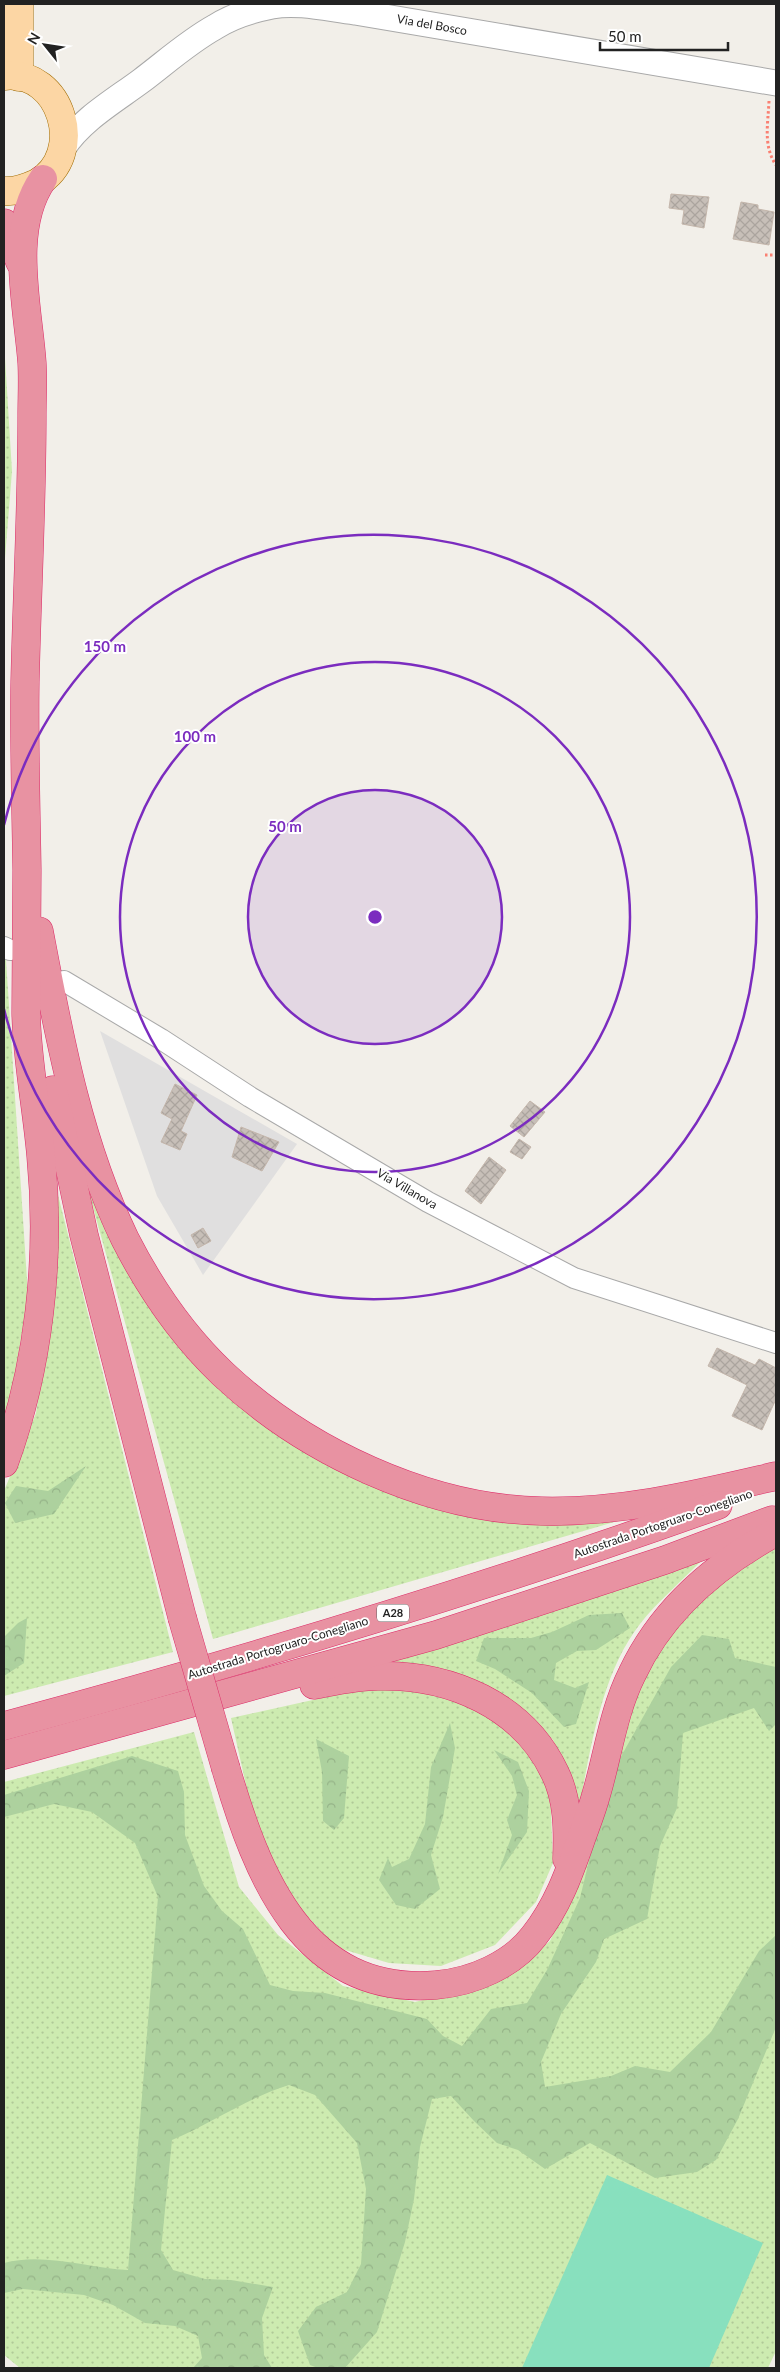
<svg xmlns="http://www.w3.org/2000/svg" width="780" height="2372" font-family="Lato,sans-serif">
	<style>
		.residential { fill: #e0dfdf }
		.grass { fill: url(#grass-dots) }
		.forest { fill: url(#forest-crowns) }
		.pitch { fill: #88e0be }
		.building { fill: url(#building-cross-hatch); stroke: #c4b6ab }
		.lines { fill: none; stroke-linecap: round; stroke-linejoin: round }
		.minor-casing { stroke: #a9a9a9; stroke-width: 22 }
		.tertiary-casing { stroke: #a9a9a9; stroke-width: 27 }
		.primary-casing { stroke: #a06b00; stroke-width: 29 }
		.motorway-casing { stroke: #dc2a67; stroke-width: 29 }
		.path { stroke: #fa8072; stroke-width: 3; stroke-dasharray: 2.5 2.5; stroke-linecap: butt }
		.minor { stroke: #fff; stroke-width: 20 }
		.tertiary { stroke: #fff; stroke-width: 25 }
		.primary { stroke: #fcd6a4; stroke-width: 28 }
		.motorway { stroke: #e892a2; stroke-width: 28 }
		.motorway-bridge-casing { stroke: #dc2a67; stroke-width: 29; stroke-linecap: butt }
		.motorway-bridge { stroke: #e892a2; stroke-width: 28 }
		.ring { fill: none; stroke: #7b2cbf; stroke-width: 2.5 }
		.labels { text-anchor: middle; stroke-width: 4; stroke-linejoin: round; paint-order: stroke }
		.shield { fill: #fff; stroke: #646464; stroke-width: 1 }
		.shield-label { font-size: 11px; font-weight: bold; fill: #222 }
		.street-label { font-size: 12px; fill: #222; stroke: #fff }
		.centre { fill: #7b2cbf; stroke: #fff; stroke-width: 2.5 }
		.ring-label { font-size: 15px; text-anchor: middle; font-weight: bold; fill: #7b2cbf; stroke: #fff; stroke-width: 4; stroke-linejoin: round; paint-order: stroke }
	</style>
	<defs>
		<pattern id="grass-dots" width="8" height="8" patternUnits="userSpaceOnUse" patternTransform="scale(1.25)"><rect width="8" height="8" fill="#cdebb0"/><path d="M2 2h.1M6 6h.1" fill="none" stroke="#b0c997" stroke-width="1.8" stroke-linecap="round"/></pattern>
		<pattern id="forest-crowns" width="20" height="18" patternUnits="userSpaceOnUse" patternTransform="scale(1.25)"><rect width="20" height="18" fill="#add19e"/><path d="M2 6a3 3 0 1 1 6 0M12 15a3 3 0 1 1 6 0" fill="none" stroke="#95b388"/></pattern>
		<pattern id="building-cross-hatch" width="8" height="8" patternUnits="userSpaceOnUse" patternTransform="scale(1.25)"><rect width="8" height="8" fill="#c7bfb8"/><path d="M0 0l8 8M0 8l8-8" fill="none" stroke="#aba49e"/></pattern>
	</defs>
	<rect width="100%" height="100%" fill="#f2efe9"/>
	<!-- residential -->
	<polygon class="residential" points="100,1031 297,1144 203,1275 157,1196"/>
	<!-- grass -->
	<g class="grass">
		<polygon points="4,342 12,471 4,571"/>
		<polygon points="4,959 6,960 28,1295 10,1407 4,1425"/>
		<polygon points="81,1164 173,1331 363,1476 628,1518 213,1639"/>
		<polygon points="54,1179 173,1652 4,1696 4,1491 36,1413 52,1304"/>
		<polygon points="776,1542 776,2351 768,2368 20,2368 4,2355 4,1782 194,1732 239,1887 278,1935 343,1986 415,2002 502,1980 550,1941 584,1866 634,1691 669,1624"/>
		<path d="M701 1561C681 1582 657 1602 640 1624 601 1674 591 1748 579 1808L553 1740 505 1698 381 1666Z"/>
		<polygon points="376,1686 464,1699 514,1732 550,1785 553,1863 536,1902 495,1945 441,1966 389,1963 335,1947 293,1900 255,1825 231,1718"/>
	</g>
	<!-- forest -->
	<g class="forest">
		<polygon points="86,1466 54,1514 15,1523 5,1503 16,1486 48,1491"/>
		<polygon points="622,1613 630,1628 596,1650 577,1651 556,1663 554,1680 575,1688 589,1682 576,1724 564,1727 532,1693 495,1669 476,1661 484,1638 531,1638 552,1632 589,1615"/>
		<polygon points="27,1618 24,1663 4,1676 4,1637 18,1623"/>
		<path d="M702 1635 729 1639 735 1658 776 1667V1724L769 1731 754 1708 683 1733 677 1808 660 1846 647 1919 604 1939 596 1962 561 2014 541 2062 545 2087 611 2076 635 2066 670 2072 711 2032 759 1951 776 1935V2027L738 2119 716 2160 697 2172 655 2178 590 2143 545 2169 518 2150 497 2143 474 2121 451 2096 432 2099 420 2147 414 2199 405 2242 377 2332 345 2368H318L310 2365 298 2331 316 2307 347 2292 361 2264 366 2189 357 2143 315 2095 289 2085C247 2098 212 2123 172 2140L161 2250 173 2270 205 2279 231 2280 273 2287 262 2318 264 2355 272 2368H193L202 2358 198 2336 175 2326 145 2323 113 2305 84 2295 23 2289 4 2293V2263C43 2252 88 2268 128 2270L158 1897 135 1843 92 1812 54 1804 4 1817V1795L132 1756 178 1771 184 1792 185 1835 204 1886 222 1911 243 1929 270 1985 293 1991 325 1993 427 2019 443 2036 462 2046 491 2009 527 2003 547 1970 580 1898 609 1778 671 1667Z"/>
		<polygon points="450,1723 455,1748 443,1817 431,1855 440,1889 415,1909 396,1905 379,1880 388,1858 392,1867 409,1859 425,1824 431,1767"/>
		<polygon points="316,1739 349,1756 344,1818 334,1830 323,1821 322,1772"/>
		<polygon points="494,1750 518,1762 529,1791 527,1832 498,1874 512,1835 507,1820 517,1795 512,1776"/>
	</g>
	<!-- pitch -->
	<polygon class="pitch" points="607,2175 763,2243 709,2368 522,2368"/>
	<!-- building -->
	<g class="building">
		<polygon points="671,194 709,197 704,228 682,224 684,210 669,208"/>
		<polygon points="741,202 758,205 758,209 774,212 769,245 733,239"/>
		<polygon points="175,1084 197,1095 181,1131 187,1134 180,1150 161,1142 172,1119 161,1113"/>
		<polygon points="530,1101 545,1112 524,1137 510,1126"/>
		<polygon points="241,1127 279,1142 262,1171 232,1157"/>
		<polygon points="519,1139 531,1147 522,1159 510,1152"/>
		<polygon points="489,1157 506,1170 481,1204 465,1191"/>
		<polygon points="203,1228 211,1241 198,1248 191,1235"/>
		<polygon points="717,1348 755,1365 759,1359 776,1368 776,1399 762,1430 732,1416 747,1385 708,1366"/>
	</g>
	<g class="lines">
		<defs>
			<g id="minor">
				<polyline points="4,947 10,950"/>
				<polyline points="64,981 161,1039 250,1097 428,1202 574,1278 776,1343"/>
			</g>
			<path id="tertiary" d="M63 148C81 120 114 101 141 81 165 63 188 42 215 27 232 16 252 10 272 6 298 1 329 9 355 12L776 83"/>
			<g id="primary">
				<polyline points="19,4 19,77"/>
				<path d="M4 76C62 69 87 155 37 183 26 188 16 192 4 191"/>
			</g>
			<g id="motorway">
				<polyline points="4,223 20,262"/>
				<path d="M39 931C59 1036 78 1142 125 1239 150 1288 183 1336 223 1374 305 1451 428 1509 541 1511 622 1513 698 1494 776 1476"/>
				<polyline points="53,1090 84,1235 182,1617"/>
				<path d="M4 1463C39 1367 51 1258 41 1156 37 1109 27 1061 26 1013 26 966 27 918 27 870 26 807 24 745 25 682 27 593 32 504 32 415 32 398 33 380 32 363 28 306 8 229 43 179"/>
				<path d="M314 1685C335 1681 356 1676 378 1676 450 1674 523 1705 555 1773 568 1799 568 1830 567 1859"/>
				<path d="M4 1726C244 1661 484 1589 718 1505"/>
				<polyline points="4,1755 436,1635 665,1560 772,1520"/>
				<path d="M226 1769C257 1875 303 1996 436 1985 472 1982 512 1965 534 1936 557 1907 569 1874 581 1839 586 1825 592 1810 596 1795 608 1755 613 1712 632 1674 662 1610 715 1565 776 1532"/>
			</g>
		</defs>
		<!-- minor casing -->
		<use href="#minor" class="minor-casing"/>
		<!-- tertiary casing -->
		<use href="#tertiary" class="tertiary-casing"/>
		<!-- primary casing -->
		<use href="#primary" class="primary-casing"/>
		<!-- motorway casing -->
		<use href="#motorway" class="motorway-casing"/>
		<!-- path -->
		<g class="path">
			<path d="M769 101C768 124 763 146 776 165"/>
			<polyline points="765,255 776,255"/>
		</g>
		<!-- minor -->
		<use href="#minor" class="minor"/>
		<!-- tertiary -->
		<use href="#tertiary" class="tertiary"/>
		<!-- primary -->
		<use href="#primary" class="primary"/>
		<!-- motorway -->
		<use href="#motorway" class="motorway"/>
		<defs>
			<polyline id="motorway-bridge" points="182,1617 226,1769"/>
		</defs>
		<!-- motorway-bridge casing -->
		<use href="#motorway-bridge" class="motorway-bridge-casing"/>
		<!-- motorway-bridge -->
		<use href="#motorway-bridge" class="motorway-bridge"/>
	</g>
	<!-- distance rings -->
	<circle cx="375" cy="917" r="127" fill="#7b2cbf" fill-opacity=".12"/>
	<g class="ring">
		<circle cx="375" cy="917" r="127"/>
		<circle cx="375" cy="917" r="255"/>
		<path d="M4 825A382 382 0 1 1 4 1009"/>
	</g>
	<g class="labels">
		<!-- shield labels -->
		<rect class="shield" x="377" y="1604.5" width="32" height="17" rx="4"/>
		<g class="shield-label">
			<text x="393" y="1617">A28</text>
		</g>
		<!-- street labels -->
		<g class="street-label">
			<text transform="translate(432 25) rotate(10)" y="4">Via del Bosco</text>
			<text transform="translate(407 1189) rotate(30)" y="4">Via Villanova</text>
			<text transform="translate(663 1524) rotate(-19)" y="4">Autostrada Portogruaro-Conegliano</text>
			<text transform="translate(278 1648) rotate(-17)" y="4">Autostrada Portogruaro-Conegliano</text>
		</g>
	</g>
	<circle cx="375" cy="917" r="8" class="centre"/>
	<g class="ring-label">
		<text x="105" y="652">150 m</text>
		<text x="195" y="742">100 m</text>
		<text x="285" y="832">50 m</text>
	</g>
	<!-- border -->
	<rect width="780" height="2372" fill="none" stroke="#222222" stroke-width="10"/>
	<!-- north arrow -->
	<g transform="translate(45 45) rotate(300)" stroke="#ffffff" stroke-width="4" paint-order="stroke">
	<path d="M0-4L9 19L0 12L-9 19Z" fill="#222222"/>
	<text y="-8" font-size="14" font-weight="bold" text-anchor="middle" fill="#222222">N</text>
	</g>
	<!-- scale -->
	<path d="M600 42v8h128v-8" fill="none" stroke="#222222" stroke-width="2.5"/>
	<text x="608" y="42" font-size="15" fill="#222222" stroke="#ffffff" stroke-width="4" paint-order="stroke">50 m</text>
</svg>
